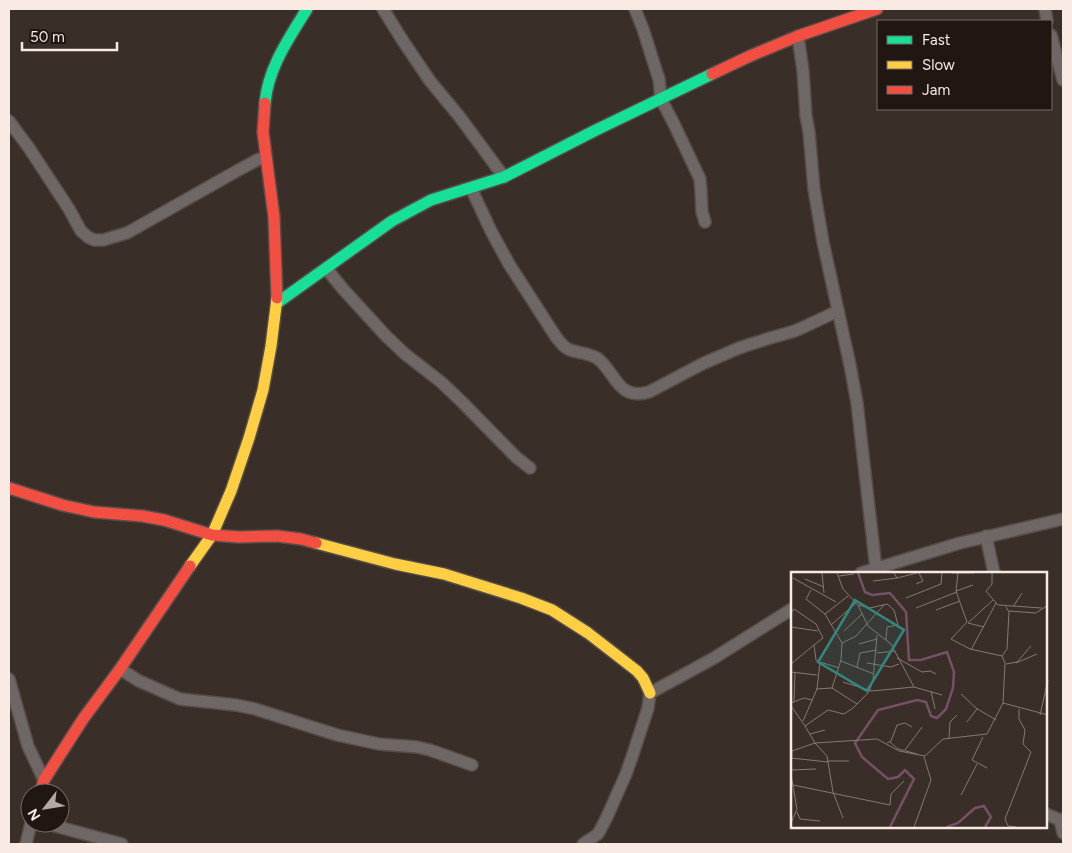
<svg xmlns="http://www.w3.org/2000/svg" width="1072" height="853" font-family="Figtree,sans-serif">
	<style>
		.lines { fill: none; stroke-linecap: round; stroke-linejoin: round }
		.street-casing { stroke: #574d48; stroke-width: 14 }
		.fast-casing { stroke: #574d48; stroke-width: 14 }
		.slow-casing { stroke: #574d48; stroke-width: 14 }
		.jam-casing { stroke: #574d48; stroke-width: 14 }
		.street { stroke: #6e6765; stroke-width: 11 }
		.fast { stroke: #16e098; stroke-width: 11 }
		.slow { stroke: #ffcf43; stroke-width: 11 }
		.jam { stroke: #f24e42; stroke-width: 11 }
		.inset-river { fill: none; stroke: #755166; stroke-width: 2.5 }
		.inset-road { fill: none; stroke: #867973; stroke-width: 1 }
		.view { fill: #328780; fill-opacity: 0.15; stroke: #328780; stroke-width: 2.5 }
		.inset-edge { fill: none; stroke: #f9eae4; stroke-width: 2.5 }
	</style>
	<rect width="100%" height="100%" fill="#3a2e28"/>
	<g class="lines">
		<defs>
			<g id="street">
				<polyline points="383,9 403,41 430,81 459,116 504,177"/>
				<polyline points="635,9 643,29 656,70 659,79 661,99 674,124 700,179 701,191 702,212 705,222"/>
				<polyline points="1045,9 1047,21"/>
				<polyline points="1051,35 1063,80"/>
				<polyline points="798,36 803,71 806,116 809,132 814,189 823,242 850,365 857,403 876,569"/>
				<polyline points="9,121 29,148 69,209 81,231 88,237 94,240 103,240 127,233 235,172 257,160 266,157"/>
				<path d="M471 188 491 231 509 264 556 337C560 342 564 348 570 350 579 353 588 353 597 358 616 372 617 401 649 392L702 364 739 348 770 338 795 331 838 311"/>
				<polyline points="326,268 343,289 386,336 405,354 441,382 462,402 516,457 530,468"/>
				<polyline points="986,536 994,573"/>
				<polyline points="861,573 960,543 1063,519"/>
				<polyline points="120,669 139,681 180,699 236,705 255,709 337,735 379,744 417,747 430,750 472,765"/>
				<polyline points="9,679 28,746 44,780"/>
				<polyline points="1046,814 1060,820 1063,819"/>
				<polyline points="1060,820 1063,833"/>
				<polyline points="44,823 122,844"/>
				<polyline points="26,844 31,823"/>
				<polyline points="583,844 598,834 606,819 626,774 633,754 648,708 650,693 714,658 792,609"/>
			</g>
			<g id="fast">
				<path d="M265 103C268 68 289 38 307 9"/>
				<polyline points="277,303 392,221 431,200 504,177 596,130 712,74"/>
			</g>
			<g id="slow">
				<polyline points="316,543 395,564 444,574 521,598 552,610 588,633 637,671 643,678 650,693"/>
				<polyline points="190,566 212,535 231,491 249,438 263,390 271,346 277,298"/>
			</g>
			<g id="jam">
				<polyline points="712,74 750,56 798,36 877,9"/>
				<polyline points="265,103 263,132 274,217 277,298"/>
				<polyline points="9,488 62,505 94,512 142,516 164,520 212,535 239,537 277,536 301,539 316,543"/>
				<polyline points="40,793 44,780 83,719 120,669 190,566"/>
			</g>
		</defs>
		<!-- street casing -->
		<use href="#street" class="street-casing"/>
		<!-- fast casing -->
		<use href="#fast" class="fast-casing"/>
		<!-- slow casing -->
		<use href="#slow" class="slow-casing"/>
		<!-- jam casing -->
		<use href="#jam" class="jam-casing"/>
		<!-- street -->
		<use href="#street" class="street"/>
		<!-- fast -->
		<use href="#fast" class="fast"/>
		<!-- slow -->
		<use href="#slow" class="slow"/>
		<!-- jam -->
		<use href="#jam" class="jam"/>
	</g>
	<!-- overview -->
	<g transform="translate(791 572)">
		<rect width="256" height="256" fill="#3a2e28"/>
		<path class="inset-river" d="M67 1 74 20 81 23 99 21 115 40 118 88H130L156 80 163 100 162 116 155 137 146 146 140 144 135 130 126 128 87 138 64 171 71 185 97 207 107 205 114 198 123 207 99 255M156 255 167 251 184 236 193 234 200 245 194 255"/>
		<path class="inset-road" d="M31 1 33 21M46 1 52 17 67 33 77 54 100 72 123 115 151 123M103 1 106 6 126 1M161 1H183M201 1V12L195 19 207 33 251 36M48 4 63 2M2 6 45 30M14 7 33 15M82 9 106 6M125 12 132 9 128 1M20 18 15 27 34 42 51 71 50 88 41 116 66 132M165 19 182 13M115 26 150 12 151 1M67 33 79 36 96 32 103 38 107 53 96 55 95 68M222 35 231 21M125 36 166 20M145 38 169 29M218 39 245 41 257 33M0 41 3 37 25 52 32 66 23 73 25 88 29 90M34 42 57 24M177 51 202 28M177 51 193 55M40 53 65 31M0 55 27 59M53 59 71 42M51 71 65 64 93 33M68 72 86 67M180 78 205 31M86 81 104 79M211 84 216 77 218 40 215 35M106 86 131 100 139 99 145 102M50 89 83 102M76 91 100 95 108 92M225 91 246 82M0 92 23 73M215 92 226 90 240 74M66 95 69 81 86 78M0 100 26 103M52 110 81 119 123 115M25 117 41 116M140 119 144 137M170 122 185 136 205 148M3 130 4 101M0 131 13 126 21 128M212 131 257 143M0 134 14 154 37 138 53 142 62 136 78 120 82 108 86 63M249 143 257 108M12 149 26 117 29 90 48 96M176 150 186 137M14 154 24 171M19 162 34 158M192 165 181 188 196 196M158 167 159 150 166 143M99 170 107 177 126 182M24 171 36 184 42 220 52 246M96 171 100 169 106 153 114 151 121 155M114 178 131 155M1 179 24 171 86 167 108 179 134 184 152 167 196 162 212 131 214 91 211 84 179 77 160 67 176 50 165 19 167 1M0 186 37 190M37 189H58M0 198 25 197M2 213 99 233 100 222 113 209M170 223 186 192M6 240 9 247 29 249M0 251 6 237 0 203 1 179M123 255 140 208 133 185M225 255 217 254 214 247 240 180 232 172 234 158 228 147V137"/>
		<path class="view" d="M64 28 113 58 76 119 27 90Z"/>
		<rect width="256" height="256" class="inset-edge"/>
	</g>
	<!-- border -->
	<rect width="1072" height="853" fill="none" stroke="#f9eae4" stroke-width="20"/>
	<!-- legend -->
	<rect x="877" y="20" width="175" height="90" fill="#201612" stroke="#776b66"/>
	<rect x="887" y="36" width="25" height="8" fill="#16e098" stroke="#776b66"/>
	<text x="922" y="45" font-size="15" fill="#f9eae4">Fast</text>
	<rect x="887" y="61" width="25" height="8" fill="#ffcf43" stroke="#776b66"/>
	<text x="922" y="70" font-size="15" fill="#f9eae4">Slow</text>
	<rect x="887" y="86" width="25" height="8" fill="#f24e42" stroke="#776b66"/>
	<text x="922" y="95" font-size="15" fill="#f9eae4">Jam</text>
	<!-- north arrow -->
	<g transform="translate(45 808) rotate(239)"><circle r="24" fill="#201612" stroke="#776b66"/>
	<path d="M0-4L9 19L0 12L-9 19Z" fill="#b6a8a2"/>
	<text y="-8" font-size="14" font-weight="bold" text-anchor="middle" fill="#f9eae4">N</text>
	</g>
	<!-- scale -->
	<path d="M22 42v8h95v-8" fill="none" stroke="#f9eae4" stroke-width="2.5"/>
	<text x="30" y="42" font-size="15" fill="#f9eae4" stroke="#201612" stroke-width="4" paint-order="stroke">50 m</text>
</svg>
